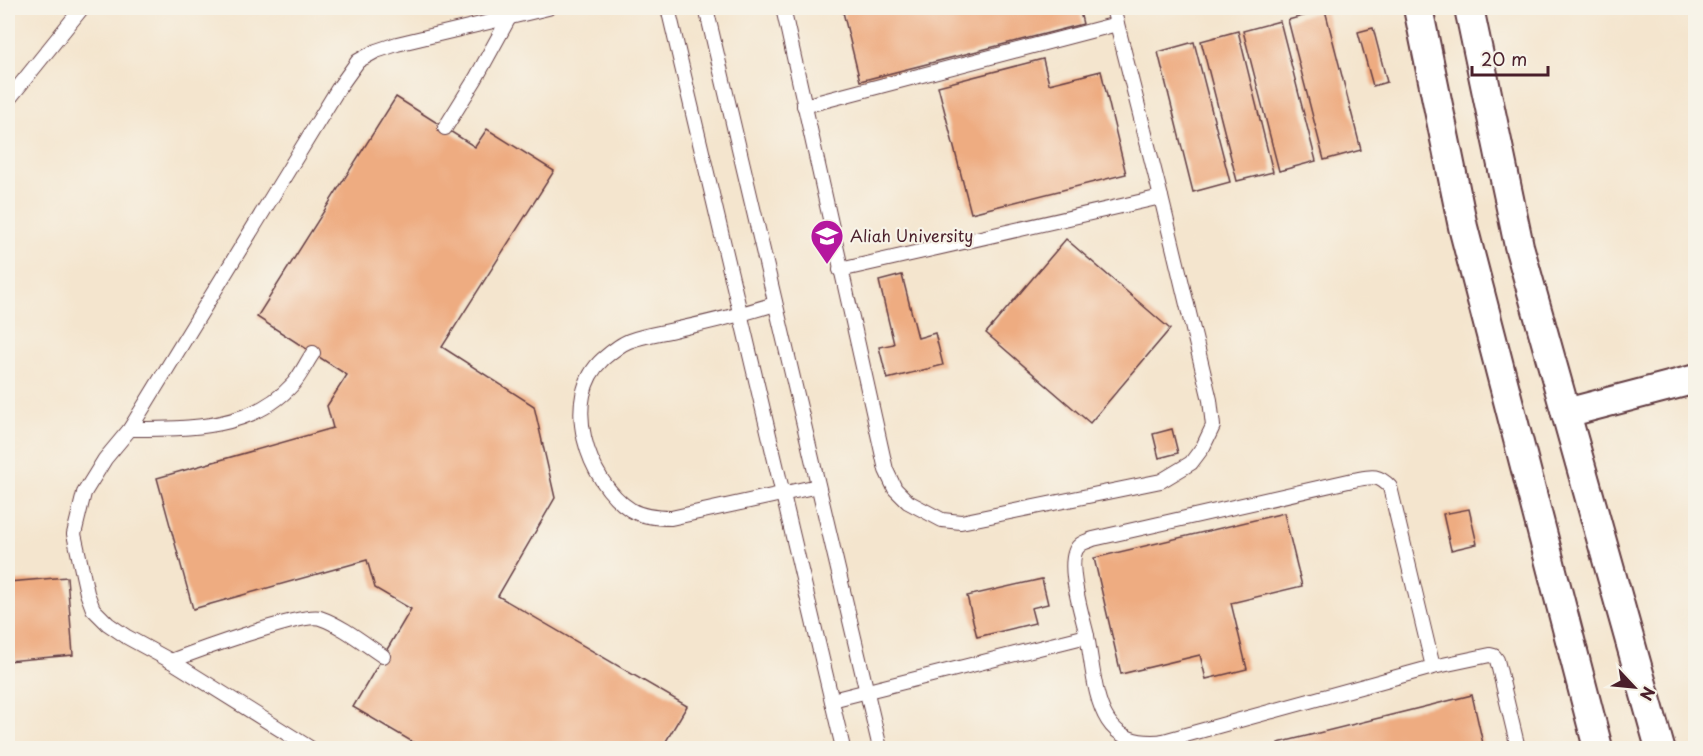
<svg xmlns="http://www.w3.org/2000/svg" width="1703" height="756" font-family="'Playpen Sans',sans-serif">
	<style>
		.building { fill: #eeac81 }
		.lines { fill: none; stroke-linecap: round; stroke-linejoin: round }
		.lane-casing { stroke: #643d43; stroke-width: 16 }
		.street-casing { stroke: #643d43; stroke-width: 32 }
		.lane { stroke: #fff; stroke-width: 14 }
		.street { stroke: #fff; stroke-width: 28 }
		.labels { text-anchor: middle; stroke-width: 4.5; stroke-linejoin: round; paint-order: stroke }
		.poi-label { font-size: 16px; fill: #4a1f2b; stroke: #f7f3e8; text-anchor: start }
	</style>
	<rect width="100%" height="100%" fill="#f7f3e8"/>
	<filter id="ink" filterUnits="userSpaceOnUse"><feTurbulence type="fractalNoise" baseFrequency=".0167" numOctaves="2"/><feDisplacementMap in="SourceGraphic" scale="12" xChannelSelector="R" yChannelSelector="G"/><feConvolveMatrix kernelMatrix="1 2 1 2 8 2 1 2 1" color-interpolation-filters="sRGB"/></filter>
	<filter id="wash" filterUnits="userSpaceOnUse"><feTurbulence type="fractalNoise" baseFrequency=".008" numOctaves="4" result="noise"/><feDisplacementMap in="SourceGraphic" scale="24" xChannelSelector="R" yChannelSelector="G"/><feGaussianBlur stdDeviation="1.35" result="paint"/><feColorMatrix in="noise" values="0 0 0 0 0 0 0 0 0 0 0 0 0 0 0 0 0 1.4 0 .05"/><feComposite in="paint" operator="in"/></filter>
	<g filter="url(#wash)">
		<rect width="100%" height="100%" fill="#f4e5ce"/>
		<g id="blocks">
			<!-- building -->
			<g class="building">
				<polygon points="842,8 1079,8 1083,24 860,81"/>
				<polygon points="1325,10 1361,150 1324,160 1288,20"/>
				<polygon points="1280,21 1316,161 1279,171 1243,31"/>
				<polygon points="1373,28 1387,82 1373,86 1358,32"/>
				<polygon points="1238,31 1273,172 1237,181 1201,41"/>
				<polygon points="1194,42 1230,182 1193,192 1158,52"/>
				<polygon points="1043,59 1049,84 1101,71 1126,174 971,213 938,86"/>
				<polygon points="396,97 475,147 487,129 554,171 442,347 534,406 555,498 498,596 687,706 662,748 423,748 353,707 411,609 375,588 367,560 193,609 157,478 333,428 327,406 347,375 257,317"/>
				<polygon points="1066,239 1170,329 1090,423 986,333"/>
				<polygon points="902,275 918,338 935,333 943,365 887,379 879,347 894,344 879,281"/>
				<polygon points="1172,429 1178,453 1159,458 1153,434"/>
				<polygon points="1469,509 1477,544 1451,550 1443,514"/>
				<polygon points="1284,513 1302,586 1231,603 1247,669 1206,679 1200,655 1121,674 1094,558"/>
				<polygon points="67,577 73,655 8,661 8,582"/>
				<polygon points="1042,579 1048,604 1031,608 1035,623 977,637 967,596"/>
				<polygon points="1472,695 1484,748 1279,748 1278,743"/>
			</g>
		</g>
	</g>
	<g filter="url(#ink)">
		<use href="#blocks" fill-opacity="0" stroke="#643d43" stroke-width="1.5"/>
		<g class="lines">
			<defs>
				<g id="lane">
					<polyline points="668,8 843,748"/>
					<polyline points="706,8 880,748"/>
					<polyline points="783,8 886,470 895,489 908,502 942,520 961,522 1161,481 1191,463 1203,447 1213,426 1210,400 1161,197 1113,8"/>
					<polyline points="8,100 82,8"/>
					<polyline points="804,106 1117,24"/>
					<polyline points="445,128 476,78 510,16"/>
					<polyline points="840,270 1161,197"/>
					<path d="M775 304C743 314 711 322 678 329 662 333 645 335 629 341 621 344 610 353 603 359 560 398 587 482 631 510 643 517 658 518 671 518L818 486"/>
					<path d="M130 429C187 429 252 430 293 384 301 375 306 363 313 353"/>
					<path d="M1087 636C1083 617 1063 558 1080 545 1083 542 1089 541 1093 539L1353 480C1370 477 1377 473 1390 487L1433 667 1160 742"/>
					<path d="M171 661C194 652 303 612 320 618 341 625 365 644 383 656"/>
					<polyline points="1433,667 1490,655 1494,656 1497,660 1518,748"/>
					<path d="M832 700 1087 636C1097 688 1094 751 1166 741"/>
					<polyline points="310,748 171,661 127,637 108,624 93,609 87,593 74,534 84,493 105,459 130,429 338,89 358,61 376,51 397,44 548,8"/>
				</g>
				<g id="street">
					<polyline points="1418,8 1463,227 1598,748"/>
					<polyline points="1469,8 1519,246 1660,748"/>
					<polyline points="1566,413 1696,379"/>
				</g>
			</defs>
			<!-- lane casing -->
			<use href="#lane" class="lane-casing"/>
			<!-- street casing -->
			<use href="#street" class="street-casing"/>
			<!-- lane -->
			<use href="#lane" class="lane"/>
			<!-- street -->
			<use href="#street" class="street"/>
		</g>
	</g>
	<!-- icons -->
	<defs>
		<symbol id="university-pin" viewBox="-11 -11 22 30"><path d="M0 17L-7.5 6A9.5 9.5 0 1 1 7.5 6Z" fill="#b5179e" stroke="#f7f3e8"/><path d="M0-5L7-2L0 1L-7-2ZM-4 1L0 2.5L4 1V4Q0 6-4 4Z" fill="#fff"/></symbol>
	</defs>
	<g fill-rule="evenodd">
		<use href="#university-pin" x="808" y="217" width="38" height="52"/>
	</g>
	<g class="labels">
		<!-- poi labels -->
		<g class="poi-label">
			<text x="850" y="242">Aliah University</text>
		</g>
	</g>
	<!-- margin -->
	<rect width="1703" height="756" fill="none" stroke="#f7f3e8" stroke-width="30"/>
	<!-- north arrow -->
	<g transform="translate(1634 687) rotate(116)" stroke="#f7f3e8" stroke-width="4.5" paint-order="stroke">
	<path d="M0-4.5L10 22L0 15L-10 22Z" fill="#4a1f2b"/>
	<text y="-9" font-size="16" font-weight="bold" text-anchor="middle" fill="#4a1f2b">N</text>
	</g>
	<!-- scale -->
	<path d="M1472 66v9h76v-9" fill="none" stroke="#4a1f2b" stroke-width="3"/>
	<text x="1481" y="66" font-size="18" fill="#4a1f2b" stroke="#f7f3e8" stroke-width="4.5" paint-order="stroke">20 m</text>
</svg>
